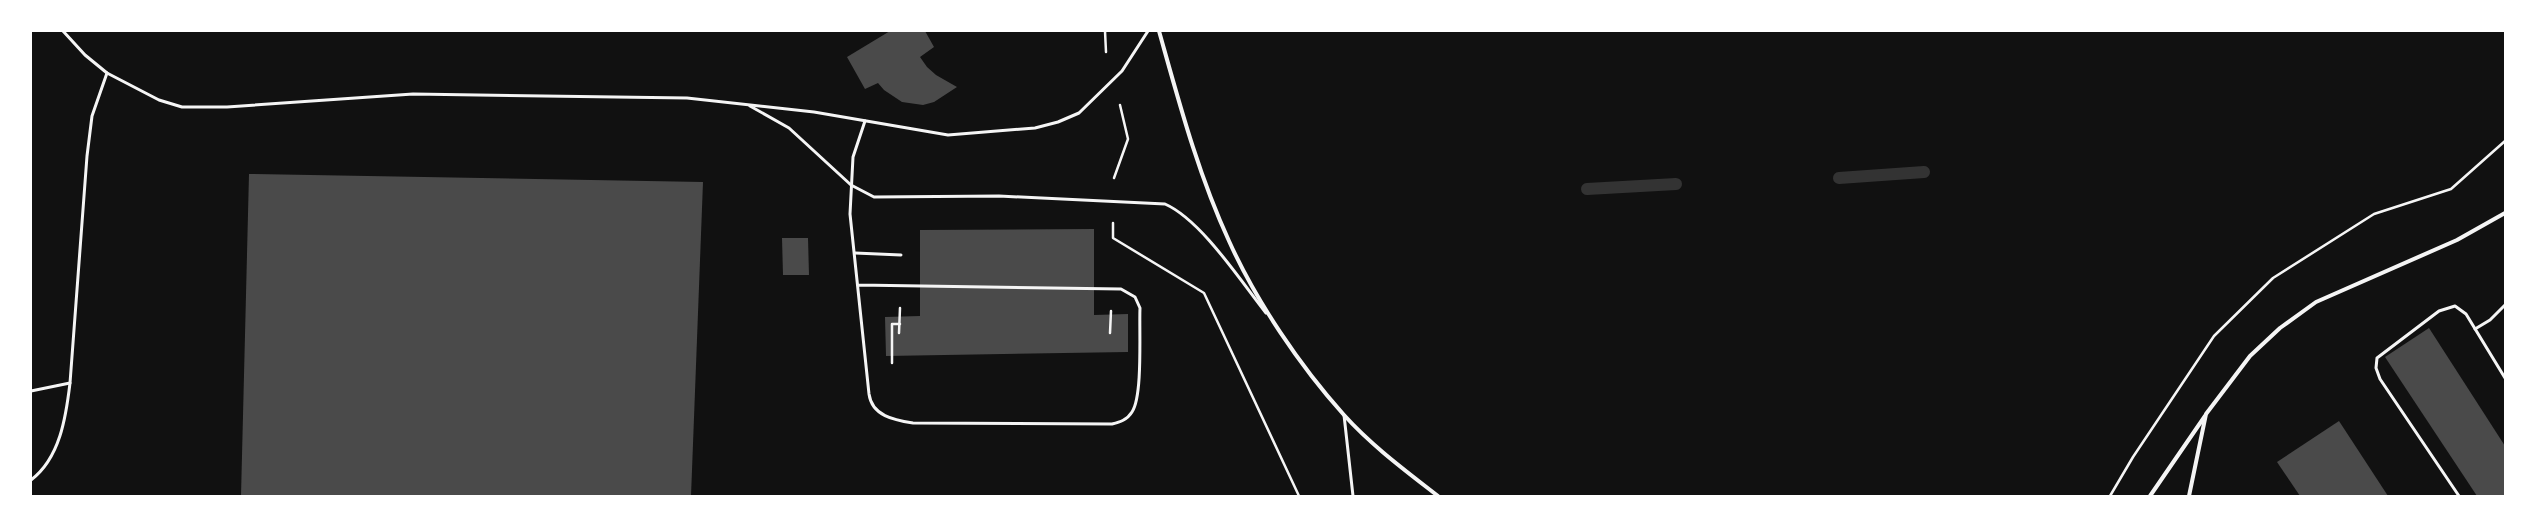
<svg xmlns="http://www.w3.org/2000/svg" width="2536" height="527" font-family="'Roboto Condensed',sans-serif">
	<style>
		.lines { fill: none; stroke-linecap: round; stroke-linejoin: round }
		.stream { stroke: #333; stroke-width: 12 }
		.building { fill: #4a4a4a }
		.path { stroke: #f5f5f5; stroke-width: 2.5 }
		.service { stroke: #f5f5f5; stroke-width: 3 }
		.minor { stroke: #f5f5f5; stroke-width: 4 }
	</style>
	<rect width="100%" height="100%" fill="#111"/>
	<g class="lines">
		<!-- stream -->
		<g class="stream">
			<polyline points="1839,178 1924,172"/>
			<polyline points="1587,189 1676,184"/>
		</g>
	</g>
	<!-- building -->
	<g class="building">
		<polygon points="890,31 925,31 934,47 920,57 927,67 936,75 957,87 934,102 923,105 902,102 884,90 878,83 865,89 847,57"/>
		<polygon points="249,174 703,182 691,496 241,496"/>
		<polygon points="1094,229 1094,315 1128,314 1128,352 886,356 885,317 920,316 920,230"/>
		<polygon points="782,238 808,238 809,275 783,275"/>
		<polygon points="2429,328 2505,446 2505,496 2477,496 2385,357"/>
		<polygon points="2339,421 2388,496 2300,496 2277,462"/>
	</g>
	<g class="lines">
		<!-- path -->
		<g class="path">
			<polyline points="1105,31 1106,52"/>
			<polyline points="1114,178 1128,139 1120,105"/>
			<polyline points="1113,223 1113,238 1204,293 1299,496"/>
			<polyline points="899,333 900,308"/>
			<polyline points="1110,333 1111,311"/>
			<polyline points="892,363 892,324 900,324"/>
			<polyline points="2110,496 2133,457 2214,336 2273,278 2374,214 2451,189 2505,141"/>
		</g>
		<!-- service -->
		<g class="service">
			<polyline points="63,31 85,55 107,73 159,100 182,107 227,107 413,94 687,98 814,112 948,135 1035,128 1058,122 1079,113 1122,71 1148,31"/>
			<path d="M750 106 789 128 851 185 874 197 999 196 1165 204C1201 220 1240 280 1266 313"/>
			<polyline points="855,253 901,255"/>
			<path d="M858 285 1121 289 1135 297 1140 308C1139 330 1143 396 1132 412 1127 420 1120 422 1112 424L913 423C894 420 872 416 869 394L850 214 853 157 865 121"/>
			<polyline points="2475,329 2490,320 2505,305"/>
			<polyline points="31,391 70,383 87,156 92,116 107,73"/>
			<polyline points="1344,415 1353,496"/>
			<path d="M31 480C60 458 66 417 70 383"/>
			<polyline points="2459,496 2380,379 2376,368 2377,358 2439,311 2455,306 2466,314 2505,378"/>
		</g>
		<!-- minor -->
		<g class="minor">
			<path d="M1159 31C1179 102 1198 174 1229 241 1256 301 1300 366 1344 415 1372 446 1406 471 1438 496"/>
			<polyline points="2150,496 2205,416"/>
			<polyline points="2189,496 2206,414 2250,356 2280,328 2316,302 2457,240 2505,213"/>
		</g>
	</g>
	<!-- border -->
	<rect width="2536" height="527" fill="none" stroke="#ffffff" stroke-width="64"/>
</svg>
